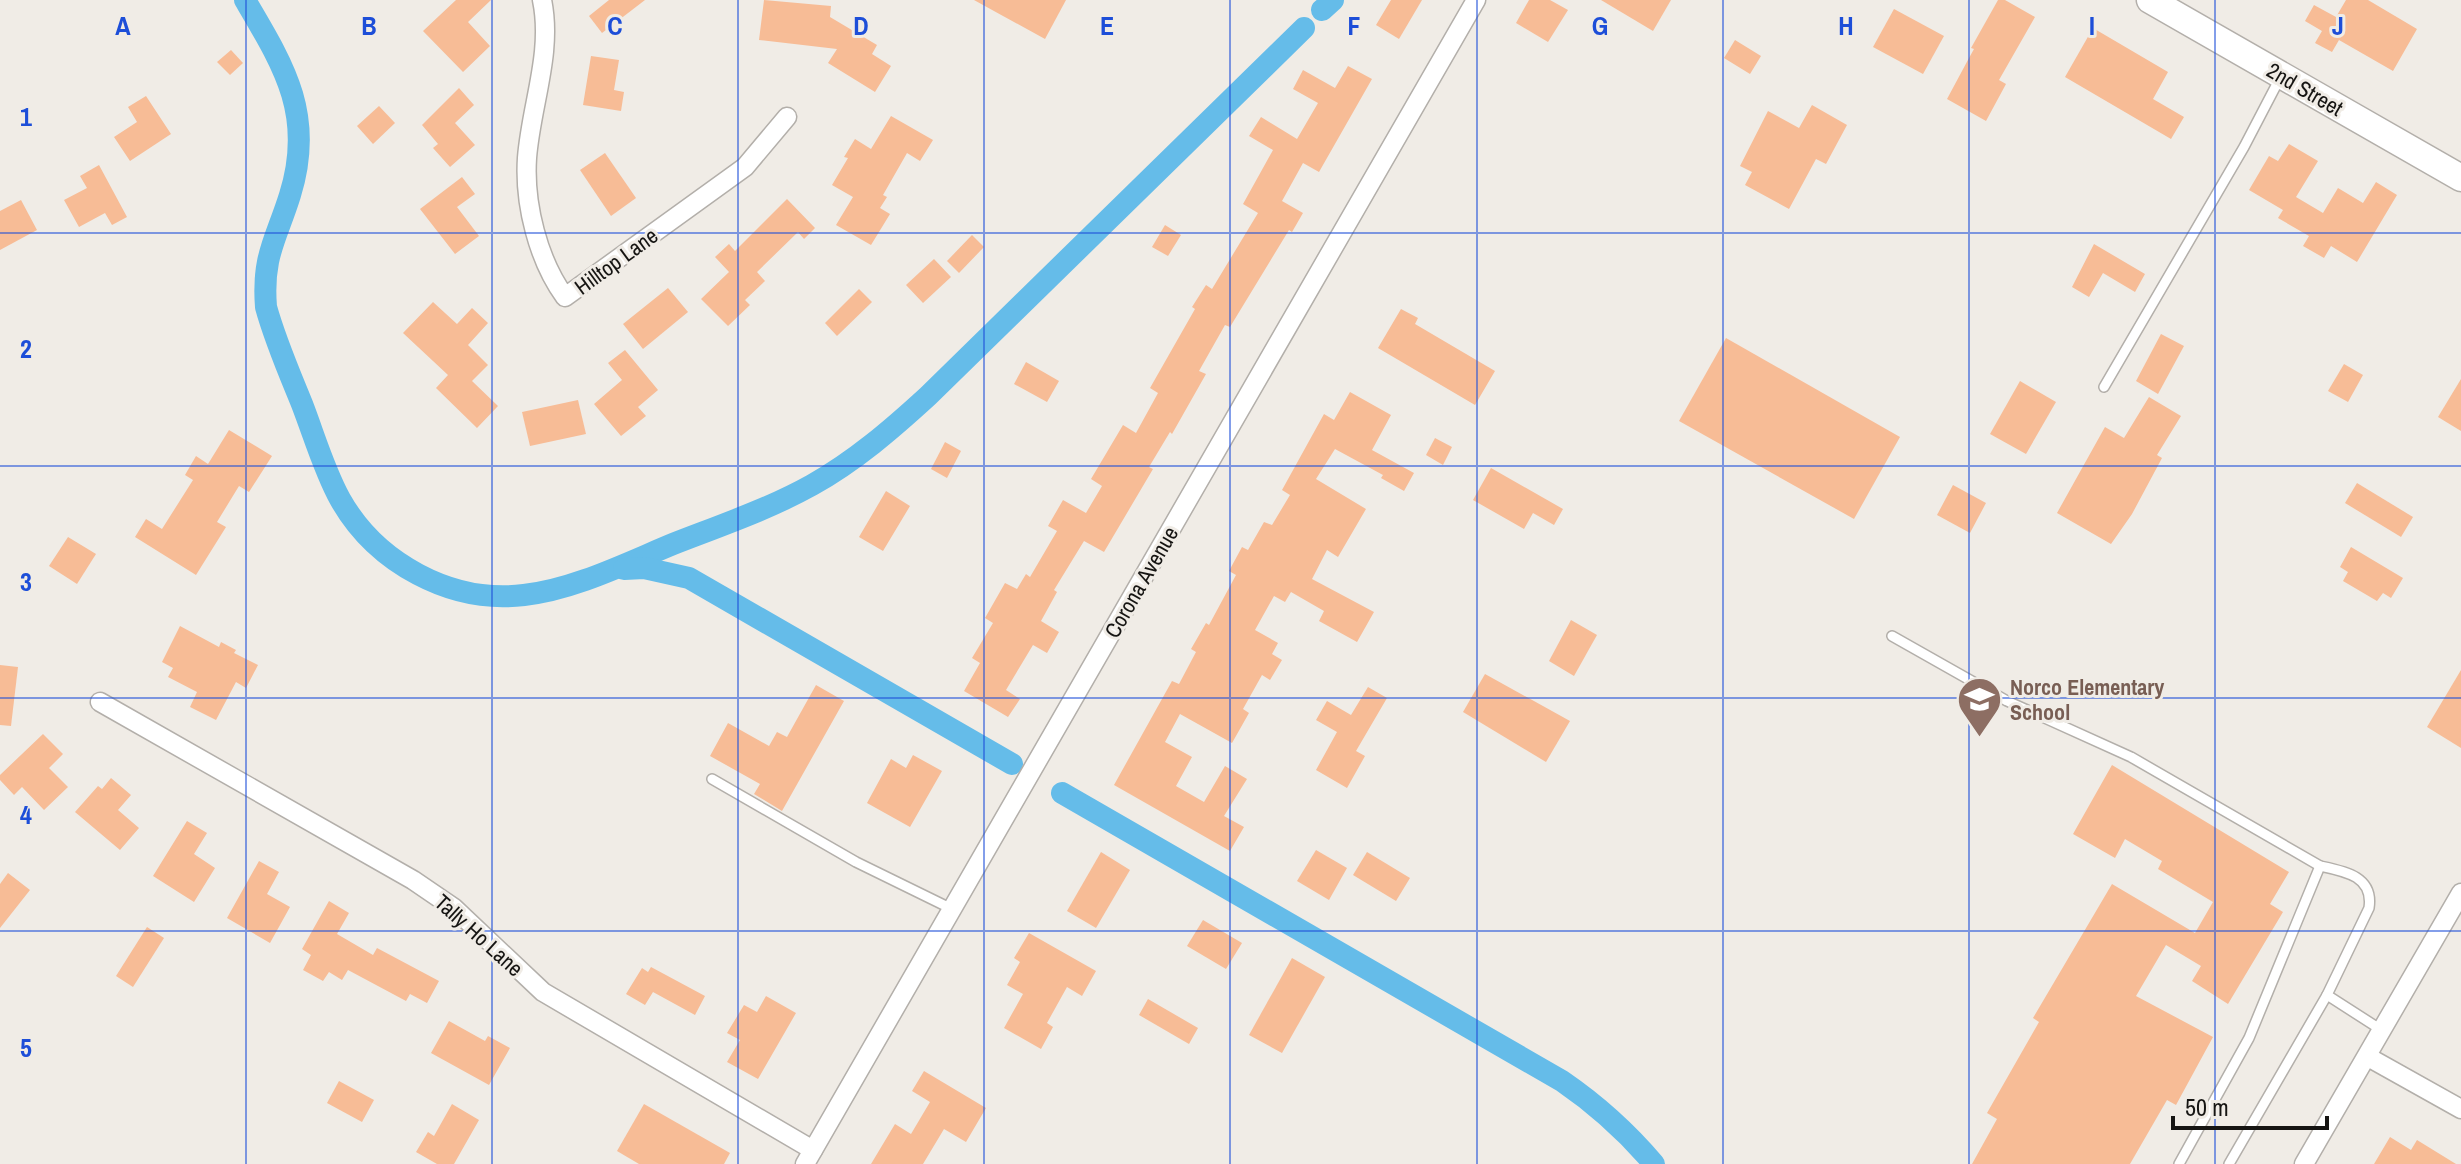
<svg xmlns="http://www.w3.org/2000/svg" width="2461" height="1164" font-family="'Archivo Narrow',sans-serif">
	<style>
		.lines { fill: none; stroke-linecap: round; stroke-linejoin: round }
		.canal { stroke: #65bce9; stroke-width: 22 }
		.building { fill: #f7bc96 }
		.lane-casing { stroke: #b3afaa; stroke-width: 12 }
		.street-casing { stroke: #b3afaa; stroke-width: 21 }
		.secondary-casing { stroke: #b3afaa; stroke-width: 29 }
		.lane { stroke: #fff; stroke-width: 9 }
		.street { stroke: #fff; stroke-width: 18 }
		.secondary { stroke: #fff; stroke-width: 26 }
		.grid { fill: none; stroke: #1d4ed8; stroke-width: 2; stroke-opacity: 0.55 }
		.labels { text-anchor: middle; stroke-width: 6; stroke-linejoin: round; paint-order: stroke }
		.street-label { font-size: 22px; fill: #161513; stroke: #f0ece6 }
		.education-label { font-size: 22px; font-weight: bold; fill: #785e54; stroke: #f0ece6; text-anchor: start }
		.grid-label { font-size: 26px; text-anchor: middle; font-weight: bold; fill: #1d4ed8; stroke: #f0ece6; stroke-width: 6; stroke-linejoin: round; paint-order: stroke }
	</style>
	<rect width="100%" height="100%" fill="#f0ece6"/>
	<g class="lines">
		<!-- canal -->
		<g class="canal">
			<path d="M245 0C284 66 315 115 290 195 276 240 262 256 266 307 275 340 289 372 302 404 314 435 324 470 340 499 376 563 451 604 524 595 573 590 627 563 673 544 719 526 769 509 812 485 855 461 892 429 928 396L1304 28"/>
			<polyline points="1322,10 1333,0"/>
			<polyline points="624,569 644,568 689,578 1012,764"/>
			<path d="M1062 793 1562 1081C1597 1105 1626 1131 1654 1164"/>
		</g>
	</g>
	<!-- building -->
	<g class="building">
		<polygon points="456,0 491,0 468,22 490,46 463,72 423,31"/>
		<polygon points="609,0 645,0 602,33 589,16"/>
		<polygon points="764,0 831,6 830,17 877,45 872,54 891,66 875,92 828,63 837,49 759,40"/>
		<polygon points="974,0 1066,0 1045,39"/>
		<polygon points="1391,0 1422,0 1399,39 1376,25"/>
		<polygon points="1529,0 1550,0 1568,10 1548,42 1516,23"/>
		<polygon points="1601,0 1671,0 1653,31"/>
		<polygon points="1998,0 2005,0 2035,17 1999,80 2006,84 1986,121 1947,99 1969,58 1974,49 1971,48"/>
		<polygon points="2346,0 2368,0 2417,29 2393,71 2339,40 2332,52 2315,43 2322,31 2305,21 2314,5 2336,17"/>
		<polygon points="1894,9 1944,36 1923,74 1873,47"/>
		<polygon points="2093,28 2168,72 2153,99 2184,117 2171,139 2065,77"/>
		<polygon points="1735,40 1761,56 1750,74 1724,58"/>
		<polygon points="231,50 243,63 230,75 217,62"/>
		<polygon points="591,56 619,60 614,90 624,92 621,111 583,105"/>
		<polygon points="1348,66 1372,79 1319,172 1303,163 1282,201 1303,213 1292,232 1289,230 1230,327 1225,325 1199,371 1206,374 1172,434 1170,432 1149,467 1153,469 1104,552 1084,541 1054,590 1057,592 1041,621 1059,632 1047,653 1033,645 1006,690 1020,699 1008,717 964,691 980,663 972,658 993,623 985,618 1005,583 1017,589 1026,574 1030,577 1057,531 1048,526 1063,500 1086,513 1102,486 1091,479 1123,425 1136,433 1158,393 1150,388 1195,309 1192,307 1206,285 1212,289 1258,213 1243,204 1273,150 1249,136 1261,117 1297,139 1318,103 1293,89 1303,70 1335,88"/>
		<polygon points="459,88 474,105 455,123 475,145 450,167 433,148 438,144 422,125"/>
		<polygon points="146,96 171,134 130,161 114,137 137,122 128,107"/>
		<polygon points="1812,105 1847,125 1826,164 1816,159 1789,209 1745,185 1752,172 1740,166 1768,111 1799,128"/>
		<polygon points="379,106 395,123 373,144 357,126"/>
		<polygon points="891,116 933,140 920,161 907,153 883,195 887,197 880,208 890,214 871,245 836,225 853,197 832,185 848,158 844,157 855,139 871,149"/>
		<polygon points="2289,144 2318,161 2296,197 2323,213 2338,188 2363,203 2376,182 2397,195 2357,262 2331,246 2324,258 2303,246 2309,236 2278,218 2283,210 2249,190 2269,156 2278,161"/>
		<polygon points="605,153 636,198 611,216 580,170"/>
		<polygon points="99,165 127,217 112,225 105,213 79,227 64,200 87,188 80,176"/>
		<polygon points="462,177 475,194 457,207 479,236 455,254 420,209"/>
		<polygon points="787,199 815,228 804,239 798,232 757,272 765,281 745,300 750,305 728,326 701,299 729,272 715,257 729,244 735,251"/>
		<polygon points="21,200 37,230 0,250 0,211"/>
		<polygon points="1165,225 1181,235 1168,256 1152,247"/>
		<polygon points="972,235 984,247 959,273 947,261"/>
		<polygon points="2094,244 2145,274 2135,292 2103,273 2089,297 2072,287"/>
		<polygon points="934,259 951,277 923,303 906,285"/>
		<polygon points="668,288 688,312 643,349 623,324"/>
		<polygon points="859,289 872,302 837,336 825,323"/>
		<polygon points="433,302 457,324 472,308 488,323 468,345 488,365 472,381 498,406 477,428 436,388 448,375 403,333"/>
		<polygon points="1401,309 1418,318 1415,324 1495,371 1475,405 1378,348"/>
		<polygon points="2161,334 2184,346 2158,394 2136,381"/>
		<polygon points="1726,338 1900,437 1854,519 1679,421"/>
		<polygon points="625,350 658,390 638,407 646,416 621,436 594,404 622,380 608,363"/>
		<polygon points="1026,362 1059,381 1047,402 1014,384"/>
		<polygon points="2344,364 2363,375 2348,402 2328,391"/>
		<polygon points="2461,379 2461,431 2438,417"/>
		<polygon points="2020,381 2056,402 2026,454 1990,434"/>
		<polygon points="1350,392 1391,415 1372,450 1414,473 1404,491 1381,478 1383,475 1335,449 1316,479 1366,509 1338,557 1327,550 1312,579 1374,612 1357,642 1319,621 1324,611 1291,592 1285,602 1274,596 1255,630 1278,643 1272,654 1282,660 1270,680 1262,675 1243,709 1249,713 1232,743 1180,714 1165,742 1192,757 1176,786 1204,802 1225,766 1247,779 1224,816 1244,827 1230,851 1114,785 1172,681 1179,684 1196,652 1191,649 1206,623 1209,625 1236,575 1229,571 1242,547 1248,550 1264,522 1272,525 1290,495 1282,490 1324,414 1334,420"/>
		<polygon points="2149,397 2181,416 2157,455 2162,458 2132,514 2111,544 2057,513 2105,427 2124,438"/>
		<polygon points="578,400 586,434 530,446 522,412"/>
		<polygon points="229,430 272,456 249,492 239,486 217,522 226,527 196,575 135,537 146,519 162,529 193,480 185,475 196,456 208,464"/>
		<polygon points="1435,438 1452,447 1443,465 1426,455"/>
		<polygon points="945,442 961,451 947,478 931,469"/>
		<polygon points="1491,468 1563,509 1554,525 1533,513 1524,529 1473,500"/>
		<polygon points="2357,483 2413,517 2401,537 2345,503"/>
		<polygon points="1953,485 1986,503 1970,533 1937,515"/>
		<polygon points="886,491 910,506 883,551 859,537"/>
		<polygon points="68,537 96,554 77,584 49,566"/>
		<polygon points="2351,547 2403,578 2391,598 2383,593 2377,601 2343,581 2348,572 2340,567"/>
		<polygon points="1571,620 1597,635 1574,676 1549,661"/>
		<polygon points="180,626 219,647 221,642 236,650 234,653 258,665 246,688 236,682 216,720 190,707 197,692 168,677 173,668 162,662"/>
		<polygon points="0,665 18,667 11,726 0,725"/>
		<polygon points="2461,670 2461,748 2427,727"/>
		<polygon points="1485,674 1570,721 1546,762 1463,712"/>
		<polygon points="816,685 844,701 782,811 754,794 760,784 710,756 728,723 769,746 777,732 787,737"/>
		<polygon points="1368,687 1387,698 1356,751 1365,756 1347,788 1316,770 1337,732 1316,720 1327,701 1351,715"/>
		<polygon points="43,734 63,754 49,768 68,787 44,810 22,787 14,795 0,780 0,775"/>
		<polygon points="913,755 942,771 910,827 867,803 891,759 906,768"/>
		<polygon points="2112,765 2289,872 2270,904 2283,912 2228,1004 2192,981 2201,966 2166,945 2136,996 2213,1037 2176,1105 2167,1100 2130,1164 1972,1164 1997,1119 1987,1113 2039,1022 2033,1018 2112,884 2195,933 2213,902 2158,869 2162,861 2125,839 2115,858 2073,834"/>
		<polygon points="111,778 131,795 118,810 139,828 120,850 75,812 98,786 102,789"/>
		<polygon points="187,821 207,833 194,854 215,868 194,902 153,876"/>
		<polygon points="1316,850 1347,868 1329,900 1297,881"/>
		<polygon points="1101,852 1130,870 1096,928 1067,911"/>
		<polygon points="1367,852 1410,878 1396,901 1353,875"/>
		<polygon points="259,861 279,872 267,894 290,907 270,943 227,918"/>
		<polygon points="8,873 30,890 0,928 0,884"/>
		<polygon points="329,901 349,913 337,934 373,955 377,948 439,981 427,1003 410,994 406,1001 348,970 342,980 329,972 323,981 303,970 311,955 302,949"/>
		<polygon points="1203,920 1242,943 1226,969 1187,946"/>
		<polygon points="147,927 164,938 133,987 116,976"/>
		<polygon points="1029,933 1096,971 1082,996 1067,987 1047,1023 1053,1027 1041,1049 1004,1028 1023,994 1007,985 1020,962 1014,958"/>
		<polygon points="1292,958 1325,977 1282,1053 1249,1035"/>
		<polygon points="651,967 705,996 695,1015 653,992 645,1005 626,994 642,968 648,972"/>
		<polygon points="766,996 796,1013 758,1079 727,1062 740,1040 727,1033 744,1005 757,1012"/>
		<polygon points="1148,999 1198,1028 1189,1044 1139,1015"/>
		<polygon points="449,1021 485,1041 488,1036 510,1048 489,1085 431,1053"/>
		<polygon points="924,1071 986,1108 966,1142 944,1129 923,1164 871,1164 895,1124 911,1134 930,1102 912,1091"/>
		<polygon points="339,1081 374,1100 362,1122 327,1103"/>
		<polygon points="452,1104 479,1120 454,1164 437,1164 416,1152 428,1132 434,1136"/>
		<polygon points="644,1104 730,1153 724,1164 639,1164 617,1151"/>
		<polygon points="2390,1137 2411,1150 2417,1140 2456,1164 2374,1164"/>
	</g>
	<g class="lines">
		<defs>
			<g id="lane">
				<polyline points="2104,387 2244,147 2280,78"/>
				<polyline points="1892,636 2007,701 2131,757 2320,866"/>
				<polyline points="712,779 856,862 952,909"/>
				<path d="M2179 1164 2249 1038 2320 866C2344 871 2374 876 2369 908L2327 995 2383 1031"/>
				<polyline points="2229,1164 2327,995"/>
			</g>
			<g id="street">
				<path d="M542 0C553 53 531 105 527 158 524 204 538 260 565 297L745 167 787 117"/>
				<polyline points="100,702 413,880 454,908 543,992 813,1150"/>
				<polyline points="2368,1057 2461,1109"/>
				<polyline points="805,1164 1476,0"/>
				<polyline points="2304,1164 2461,893"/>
			</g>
			<polyline id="secondary" points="2150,0 2461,178"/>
		</defs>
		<!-- lane casing -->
		<use href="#lane" class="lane-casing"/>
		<!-- street casing -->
		<use href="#street" class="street-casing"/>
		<!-- secondary casing -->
		<use href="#secondary" class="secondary-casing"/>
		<!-- lane -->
		<use href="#lane" class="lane"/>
		<!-- street -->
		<use href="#street" class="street"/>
		<!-- secondary -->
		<use href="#secondary" class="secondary"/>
	</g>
	<!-- grid -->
	<path class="grid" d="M246 0V1164M492 0V1164M738 0V1164M984 0V1164M1230 0V1164M1477 0V1164M1723 0V1164M1969 0V1164M2215 0V1164M0 233H2461M0 466H2461M0 698H2461M0 931H2461"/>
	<!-- icons -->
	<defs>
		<symbol id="school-pin" viewBox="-11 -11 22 30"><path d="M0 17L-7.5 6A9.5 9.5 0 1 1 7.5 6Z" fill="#8d6e63" stroke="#f0ece6"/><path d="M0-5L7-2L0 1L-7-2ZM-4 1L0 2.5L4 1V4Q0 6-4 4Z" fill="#fff"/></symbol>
	</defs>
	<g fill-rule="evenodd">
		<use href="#school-pin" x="1954" y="674" width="51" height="69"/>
	</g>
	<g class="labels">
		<!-- street labels -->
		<g class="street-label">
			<text transform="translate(2305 89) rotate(30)" y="8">2nd Street</text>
			<text transform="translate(616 261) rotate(-36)" y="8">Hilltop Lane</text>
			<text transform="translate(1141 582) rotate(-60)" y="8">Corona Avenue</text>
			<text transform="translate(479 935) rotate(42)" y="8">Tally Ho Lane</text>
		</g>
		<!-- education labels -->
		<g class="education-label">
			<text x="2010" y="695">Norco Elementary<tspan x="2010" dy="25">School</tspan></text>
		</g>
	</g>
	<g class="grid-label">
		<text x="123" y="35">A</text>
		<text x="369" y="35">B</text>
		<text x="615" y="35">C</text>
		<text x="861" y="35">D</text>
		<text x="1107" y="35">E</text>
		<text x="1354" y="35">F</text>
		<text x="1600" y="35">G</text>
		<text x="1846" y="35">H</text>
		<text x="2092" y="35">I</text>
		<text x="2338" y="35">J</text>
		<text x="26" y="126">1</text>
		<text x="26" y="358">2</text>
		<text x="26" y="591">3</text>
		<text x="26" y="824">4</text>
		<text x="26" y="1057">5</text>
	</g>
	<!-- scale -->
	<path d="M2173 1116v12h154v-12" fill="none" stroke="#161513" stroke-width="4"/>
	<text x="2185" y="1116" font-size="24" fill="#161513" stroke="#f0ece6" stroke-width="6" paint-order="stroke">50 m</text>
</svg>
